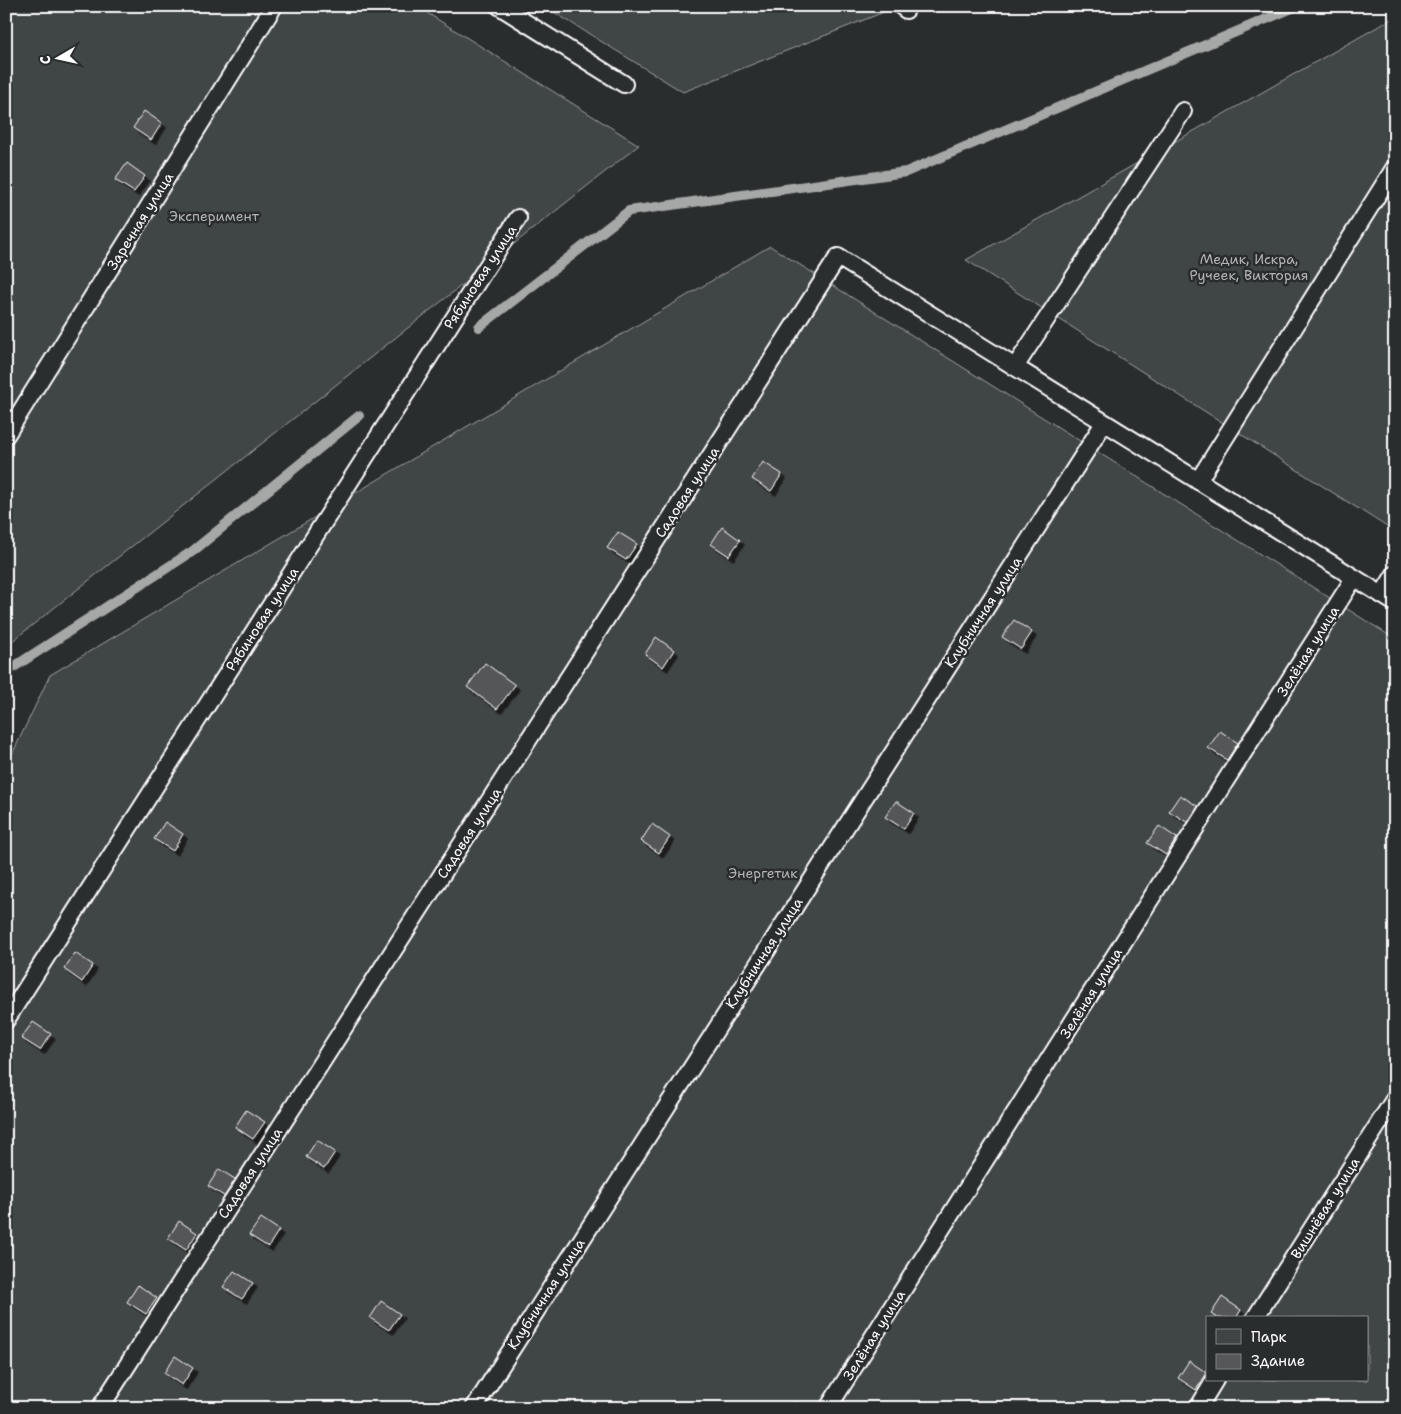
<svg xmlns="http://www.w3.org/2000/svg" width="1401" height="1414" font-family="'Shantell Sans',sans-serif">
	<style>
		.green { fill: #414445; stroke: #a0a2a2; fill-rule: evenodd }
		.lines { fill: none; stroke-linecap: round; stroke-linejoin: round }
		.stream { stroke: #a6a7a7; stroke-width: 10 }
		.building { fill: #555758; stroke: #fff; filter: url(#shadow) }
		.lane-casing { stroke: #fff; stroke-width: 20 }
		.lane { stroke: #2a2d2e; stroke-width: 16 }
		.labels { text-anchor: middle; stroke-width: 5; stroke-linejoin: round; paint-order: stroke }
		.park-label { font-size: 14px; fill: #b3b4b5; stroke: #2a2d2e }
		.street-label { font-size: 14px; fill: #fff; stroke: #2a2d2e }
	</style>
	<defs>
		<filter id="shadow"><feDropShadow dx="4.5" dy="4.5" stdDeviation="0" flood-color="#0009"/></filter>
	</defs>
	<rect width="100%" height="100%" fill="#2a2d2e"/>
	<filter id="ink" filterUnits="userSpaceOnUse"><feTurbulence type="fractalNoise" baseFrequency=".02" numOctaves="2"/><feDisplacementMap in="SourceGraphic" scale="10" xChannelSelector="R" yChannelSelector="G"/><feConvolveMatrix kernelMatrix="1 2 1 2 8 2 1 2 1" color-interpolation-filters="sRGB"/></filter>
	<g filter="url(#ink)">
		<!-- green -->
		<g class="green">
			<polygon points="6,6 416,6 639,145 6,646"/>
			<polygon points="544,6 899,6 683,92"/>
			<polygon points="1395,17 1395,532 966,260"/>
			<path d="M770 246 1395 639V1408H6V767L50 675ZM1207 1318H1367V1380H1207Z"/>
		</g>
		<g class="lines">
			<!-- stream -->
			<g class="stream">
				<polyline points="479,327 629,211 906,172 1297,6"/>
				<polyline points="6,672 193,551 359,416"/>
			</g>
		</g>
		<!-- building -->
		<g class="building">
			<polygon points="144,111 162,123 151,140 133,128"/>
			<polygon points="127,163 145,176 134,192 115,180"/>
			<polygon points="763,462 782,474 771,491 752,479"/>
			<polygon points="722,527 740,540 729,556 711,544"/>
			<polygon points="618,532 637,544 626,560 607,548"/>
			<polygon points="1014,620 1032,632 1021,649 1002,637"/>
			<polygon points="656,637 674,650 663,667 645,654"/>
			<polygon points="485,663 515,685 497,709 467,687"/>
			<polygon points="1220,731 1238,743 1227,760 1208,748"/>
			<polygon points="1180,795 1199,807 1188,823 1169,811"/>
			<polygon points="896,801 914,813 904,829 885,817"/>
			<polygon points="165,822 183,834 173,851 154,839"/>
			<polygon points="652,824 670,837 659,853 641,841"/>
			<polygon points="1159,826 1177,838 1166,855 1147,843"/>
			<polygon points="75,953 93,965 82,982 64,969"/>
			<polygon points="33,1022 51,1034 40,1050 21,1038"/>
			<polygon points="246,1110 265,1122 253,1139 235,1127"/>
			<polygon points="317,1140 335,1152 324,1169 306,1157"/>
			<polygon points="219,1169 238,1181 227,1198 208,1186"/>
			<polygon points="261,1218 279,1230 268,1247 249,1235"/>
			<polygon points="179,1221 197,1233 186,1250 168,1238"/>
			<polygon points="234,1271 253,1283 242,1299 223,1287"/>
			<polygon points="138,1285 157,1298 146,1314 127,1302"/>
			<polygon points="1222,1297 1241,1310 1236,1318 1217,1318 1211,1314"/>
			<polygon points="381,1301 400,1314 389,1330 370,1318"/>
			<polygon points="175,1356 193,1368 182,1385 164,1373"/>
			<polygon points="1189,1361 1207,1373 1196,1390 1178,1378"/>
			<polygon points="796,1401 806,1408 792,1408"/>
		</g>
		<g class="lines">
			<defs>
				<g id="lane">
					<polyline points="499,6 624,84"/>
					<polyline points="901,6 906,10"/>
					<polyline points="1015,367 1183,111"/>
					<polyline points="6,435 274,6"/>
					<polyline points="1198,481 1395,167"/>
					<polyline points="1382,595 1395,574"/>
					<polyline points="6,1020 518,218"/>
					<polyline points="1255,1318 1395,1098"/>
					<polyline points="100,1408 838,257 1395,603"/>
					<polyline points="474,1408 1104,423"/>
					<polyline points="828,1408 1354,578"/>
					<polyline points="1198,1408 1215,1380"/>
				</g>
			</defs>
			<!-- lane casing -->
			<use href="#lane" class="lane-casing"/>
			<!-- lane -->
			<use href="#lane" class="lane"/>
		</g>
	</g>
	<g class="labels">
		<!-- park labels -->
		<g class="park-label">
			<text x="214" y="221">Эксперимент</text>
			<text x="1249" y="264">Медик, Искра,<tspan x="1249" dy="16">Ручеек, Виктория</tspan></text>
			<text x="763" y="878">Энергетик</text>
		</g>
		<!-- street labels -->
		<g class="street-label">
			<text transform="translate(140 221) rotate(-58)" y="5">Заречная улица</text>
			<text transform="translate(480 277) rotate(-57)" y="5">Рябиновая улица</text>
			<text transform="translate(687 492) rotate(-57)" y="5">Садовая улица</text>
			<text transform="translate(983 612) rotate(-57)" y="5">Клубничная улица</text>
			<text transform="translate(262 619) rotate(-57)" y="5">Рябиновая улица</text>
			<text transform="translate(1308 651) rotate(-58)" y="5">Зелёная улица</text>
			<text transform="translate(469 833) rotate(-57)" y="5">Садовая улица</text>
			<text transform="translate(764 953) rotate(-57)" y="5">Клубничная улица</text>
			<text transform="translate(1091 993) rotate(-58)" y="5">Зелёная улица</text>
			<text transform="translate(250 1173) rotate(-57)" y="5">Садовая улица</text>
			<text transform="translate(1325 1208) rotate(-58)" y="5">Вишнёвая улица</text>
			<text transform="translate(546 1294) rotate(-57)" y="5">Клубничная улица</text>
			<text transform="translate(874 1335) rotate(-58)" y="5">Зелёная улица</text>
		</g>
	</g>
	<!-- margin -->
	<rect width="1401" height="1414" fill="none" stroke="#2a2d2e" stroke-width="25"/>
	<rect x="12" y="12" width="1376" height="1389" fill="none" stroke="#fff" stroke-width="2" filter="url(#ink)"/>
	<!-- legend -->
	<rect x="1206" y="1316" width="162" height="65" fill="#2a2d2e" stroke="#7f8182"/>
	<rect x="1216" y="1329" width="25" height="15" fill="#414445" stroke="#7f8182"/>
	<text x="1251" y="1342" font-size="15" fill="#ffffff">Парк</text>
	<rect x="1216" y="1354" width="25" height="15" fill="#555758" stroke="#7f8182"/>
	<text x="1251" y="1366" font-size="15" fill="#ffffff">Здание</text>
	<!-- north arrow -->
	<g transform="translate(58 58) rotate(261)" stroke="#2a2d2e" stroke-width="4" paint-order="stroke">
	<path d="M0-4L9 19L0 12L-9 19Z" fill="#ffffff"/>
	<text y="-8" font-size="14" font-weight="bold" text-anchor="middle" fill="#ffffff">С</text>
	</g>
</svg>
